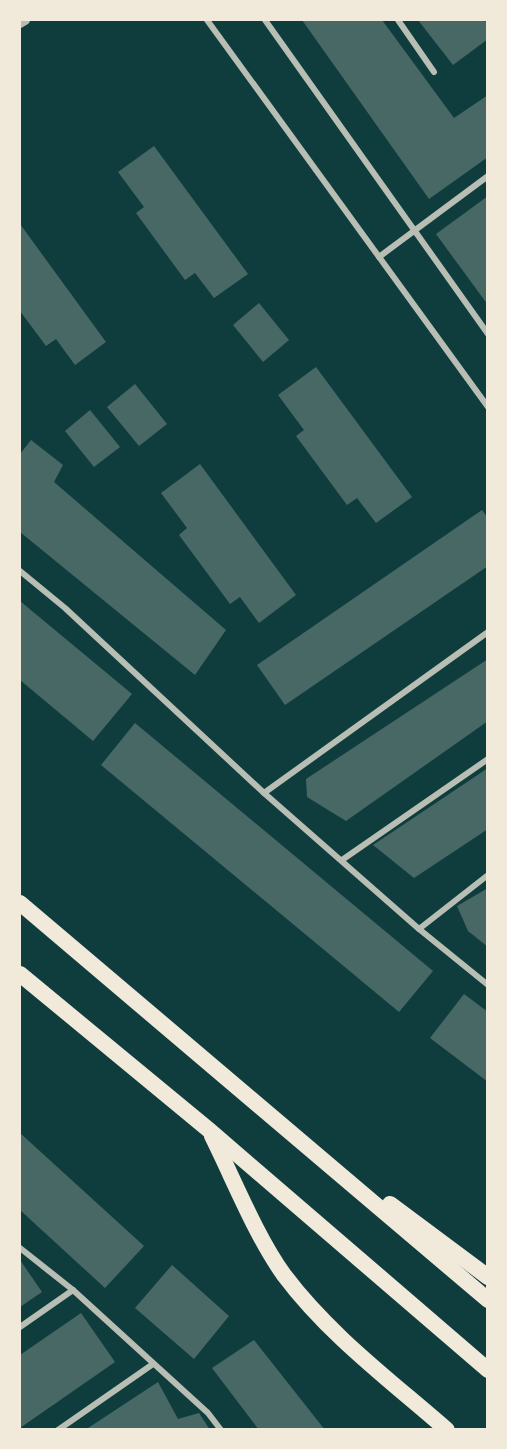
<svg xmlns="http://www.w3.org/2000/svg" width="507" height="1449" font-family="Bitter,serif">
	<style>
		.building { fill: #486865 }
		.lines { fill: none; stroke-linecap: round; stroke-linejoin: round }
		.minor { stroke: #b8beb3; stroke-width: 6 }
		.tertiary { stroke: #b8beb3; stroke-width: 10 }
		.trunk { stroke: #f1e9da; stroke-width: 16 }
	</style>
	<rect width="100%" height="100%" fill="#0f3d3e"/>
	<!-- building -->
	<g class="building">
		<polygon points="302,20 382,20 454,118 488,95 488,157 429,199"/>
		<polygon points="418,20 484,20 488,24 488,39 453,65"/>
		<polygon points="154,146 248,274 214,298 195,273 185,280 136,213 144,207 118,172"/>
		<polygon points="488,196 488,305 436,234"/>
		<polygon points="20,224 106,342 75,365 56,339 46,346 20,311"/>
		<polygon points="259,303 289,340 263,362 233,325"/>
		<polygon points="316,367 412,497 376,523 357,498 347,505 296,436 304,430 278,395"/>
		<polygon points="135,384 167,424 139,446 107,407"/>
		<polygon points="90,410 120,447 94,467 65,431"/>
		<polygon points="31,440 63,465 54,482 226,630 195,675 20,532 20,454"/>
		<polygon points="200,464 296,595 259,623 240,597 230,604 179,535 187,528 161,493"/>
		<polygon points="482,510 488,518 488,566 285,705 257,665"/>
		<polygon points="20,601 132,694 93,741 20,680"/>
		<polygon points="488,659 488,721 346,821 307,797 306,779"/>
		<polygon points="135,723 433,971 399,1012 101,765"/>
		<polygon points="488,768 488,829 414,878 373,845"/>
		<polygon points="488,888 488,947 468,931 457,906"/>
		<polygon points="464,994 488,1012 488,1082 430,1038"/>
		<polygon points="20,1133 144,1246 105,1288 20,1210"/>
		<polygon points="20,1260 42,1292 20,1307"/>
		<polygon points="172,1265 229,1316 194,1359 135,1308"/>
		<polygon points="81,1313 115,1362 20,1428 20,1355"/>
		<polygon points="254,1340 325,1430 259,1430 212,1368"/>
		<polygon points="158,1382 178,1419 199,1413 210,1430 85,1430"/>
	</g>
	<g class="lines">
		<!-- minor -->
		<g class="minor">
			<polyline points="207,20 488,407"/>
			<polyline points="265,20 488,334"/>
			<polyline points="398,20 434,72"/>
			<polyline points="379,257 488,176"/>
			<polyline points="20,571 65,608 264,793 419,929 488,985"/>
			<polyline points="264,793 488,632"/>
			<polyline points="342,860 488,759"/>
			<polyline points="419,929 488,875"/>
			<polyline points="20,1248 73,1290 208,1413 221,1430"/>
			<polyline points="20,1327 73,1290"/>
			<polyline points="58,1430 153,1364"/>
		</g>
		<!-- tertiary -->
		<polyline class="tertiary" points="20,23 25,20"/>
		<!-- trunk -->
		<g class="trunk">
			<polyline points="20,903 488,1300"/>
			<polyline points="20,974 209,1130 488,1370"/>
			<path d="M212 1136C234 1180 256 1236 284 1275 329 1335 391 1381 447 1430"/>
			<polyline points="390,1204 488,1277"/>
		</g>
	</g>
	<!-- border -->
	<rect width="507" height="1449" fill="none" stroke="#f1e9da" stroke-width="42"/>
</svg>
